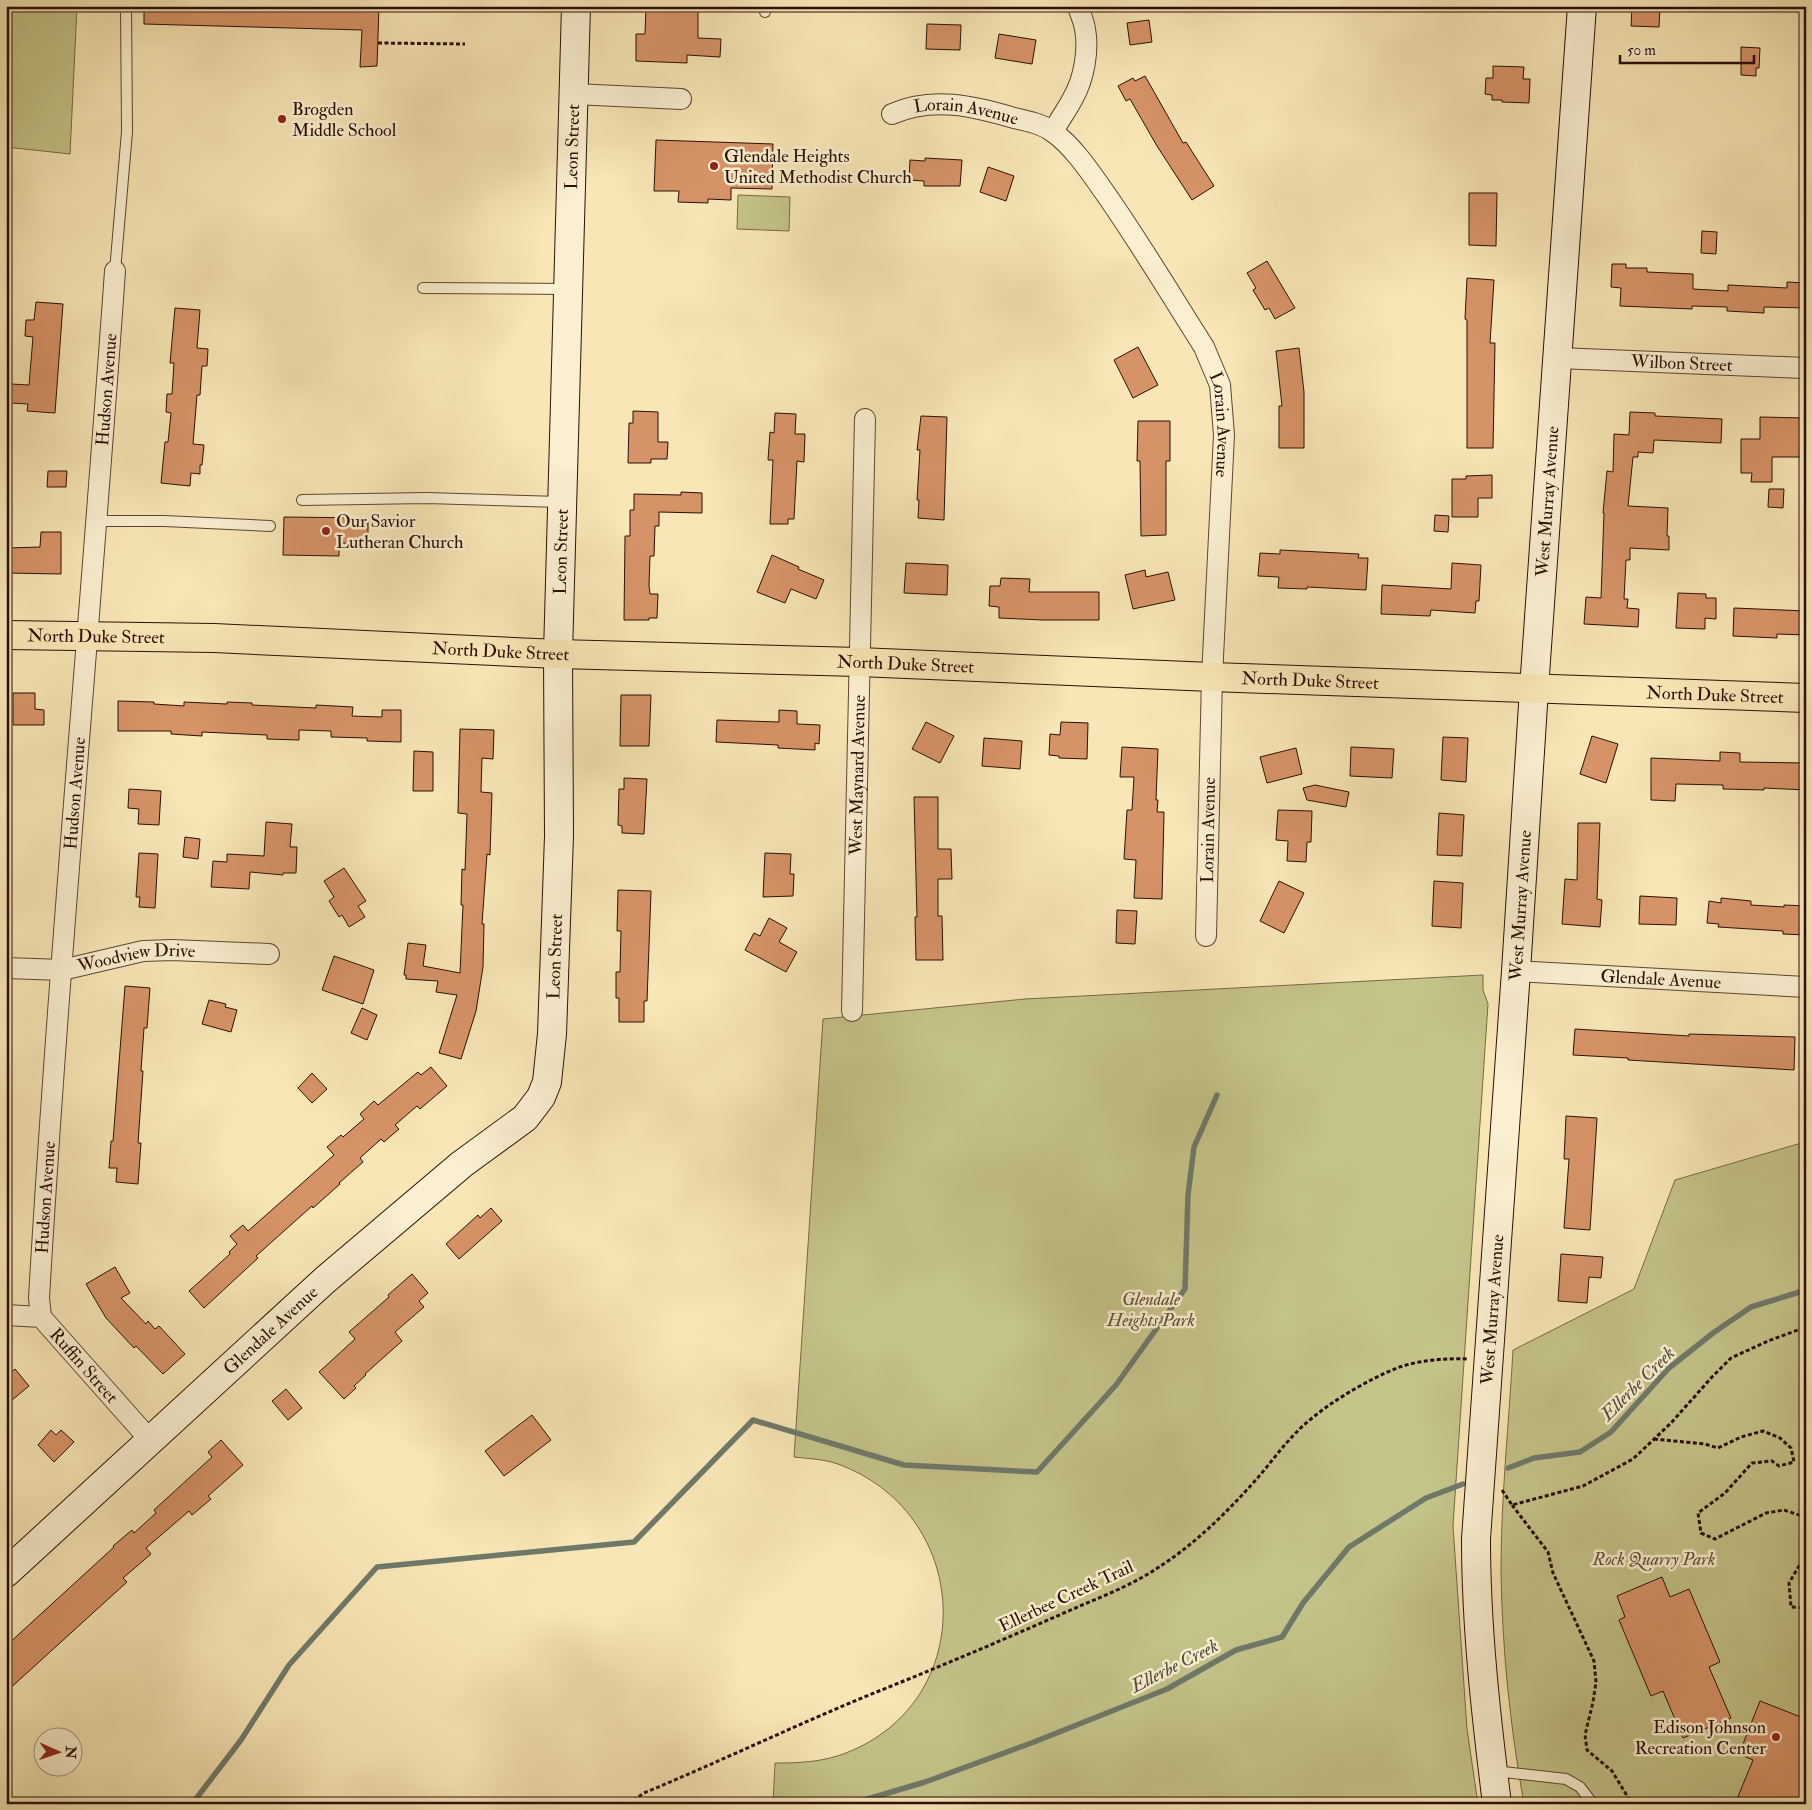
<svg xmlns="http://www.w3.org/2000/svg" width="1812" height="1810" font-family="'IM FELL Double Pica',serif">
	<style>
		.green { fill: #c4c389; stroke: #776946 }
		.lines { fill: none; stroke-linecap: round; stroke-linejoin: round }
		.stream { stroke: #6f7969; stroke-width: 5.5 }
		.building { fill: #d79368; stroke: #2a0f04 }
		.lane-casing { stroke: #5e4530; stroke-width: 12 }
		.street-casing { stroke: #5e4530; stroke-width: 22 }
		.secondary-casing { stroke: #2a0f04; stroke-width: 30 }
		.highway-casing { stroke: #2a0f04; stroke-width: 30 }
		.path { stroke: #2a0f04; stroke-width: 3; stroke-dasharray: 4 2.5; stroke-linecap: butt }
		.lane { stroke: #faefd0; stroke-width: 10 }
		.street { stroke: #faefd0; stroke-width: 20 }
		.secondary { stroke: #faefd0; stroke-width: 28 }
		.highway { stroke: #f8e6b6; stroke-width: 28 }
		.poi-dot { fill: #8f2418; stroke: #faefd0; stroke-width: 2 }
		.labels { text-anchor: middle; stroke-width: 5; stroke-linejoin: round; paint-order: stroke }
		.poi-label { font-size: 18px; fill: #2a0f04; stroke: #faefd0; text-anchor: start }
		.street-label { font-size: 18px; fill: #2a0f04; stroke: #faefd0 }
		.park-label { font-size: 18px; font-style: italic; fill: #604e33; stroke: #faefd0 }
		.water-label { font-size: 19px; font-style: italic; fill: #524d3f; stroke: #faefd0 }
	</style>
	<rect width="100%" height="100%" fill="#f8e6b6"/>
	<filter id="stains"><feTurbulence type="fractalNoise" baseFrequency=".004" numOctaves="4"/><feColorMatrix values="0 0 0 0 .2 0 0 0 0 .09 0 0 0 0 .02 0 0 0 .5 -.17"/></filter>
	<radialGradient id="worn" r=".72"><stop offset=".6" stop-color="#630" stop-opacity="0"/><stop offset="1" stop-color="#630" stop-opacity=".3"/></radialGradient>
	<!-- green -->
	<g class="green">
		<polygon points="6,6 77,6 70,154 6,147"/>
		<polygon points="738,195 790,197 789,231 737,229"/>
		<path d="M1483 975V990L1488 1004 1453 1526 1467 1729 1478 1804H773L775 1763C800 1763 823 1762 846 1753 979 1701 973 1518 843 1466 827 1459 811 1459 794 1457L823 1019 1025 999Z"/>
		<path d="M1806 1143V1804H1524C1510 1726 1502 1648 1501 1570 1501 1496 1509 1423 1513 1350L1634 1289 1675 1180 1798 1144Z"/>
	</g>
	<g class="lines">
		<!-- stream -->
		<g class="stream">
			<polyline points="1508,1468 1534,1458 1580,1452 1611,1432 1669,1368 1713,1333 1751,1307 1806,1290"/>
			<polyline points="192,1804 241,1740 289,1665 377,1567 634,1542 753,1420 904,1465 1037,1472 1116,1385 1185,1289 1188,1195 1194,1147 1217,1095"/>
			<polyline points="851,1804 925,1782 1034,1742 1167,1689 1236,1650 1282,1637 1303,1603 1349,1547 1426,1498 1463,1484"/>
		</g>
	</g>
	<!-- building -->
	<g class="building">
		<polygon points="144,6 379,6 377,66 360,67 362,30 144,24"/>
		<polygon points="646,6 698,6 698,38 721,39 720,57 687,55 687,63 636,61 636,34 645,34"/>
		<polygon points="1632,6 1660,6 1659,27 1631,26"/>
		<polygon points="1149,20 1152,42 1130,45 1127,23"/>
		<polygon points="927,24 961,25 960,50 926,49"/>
		<polygon points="999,34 1036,40 1032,64 995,58"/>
		<polygon points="1741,47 1760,48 1759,68 1756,68 1756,76 1741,75"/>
		<polygon points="1493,66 1524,67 1523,79 1530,79 1529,103 1502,102 1502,100 1492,100 1492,95 1485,94 1486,78 1493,78"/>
		<polygon points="1145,76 1183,143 1186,142 1214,186 1192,200 1157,146 1130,99 1126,101 1118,86 1133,78 1135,81"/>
		<polygon points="656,140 773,144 772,189 731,188 731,200 708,199 708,203 678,202 679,191 654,191"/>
		<polygon points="925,158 962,160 960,186 924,186 924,181 909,180 910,160 925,161"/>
		<polygon points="988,167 1014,176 1006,201 980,192"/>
		<polygon points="1469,193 1497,193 1496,246 1469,245"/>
		<polygon points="1702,231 1717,232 1716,254 1701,253"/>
		<polygon points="1267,261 1295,308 1275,319 1269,308 1265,310 1253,290 1256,288 1247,273"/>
		<polygon points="1612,264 1626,264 1626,268 1647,268 1647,272 1693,274 1693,289 1728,291 1728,285 1787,288 1787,282 1806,283 1806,308 1764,307 1764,313 1727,311 1727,307 1692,306 1692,309 1620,306 1621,288 1611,287"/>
		<polygon points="1467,278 1494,280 1490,343 1495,343 1493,448 1467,448 1467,320 1465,319"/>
		<polygon points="36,302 63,304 55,413 27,411 28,404 10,403 11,384 29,385 33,337 25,336 26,320 34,320"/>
		<polygon points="175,308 200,310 197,348 208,349 207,366 202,366 200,395 197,395 193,444 204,445 202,465 200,465 200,474 191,473 190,486 161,483 165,442 168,442 171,413 166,412 167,394 172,394 174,363 170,363"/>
		<polygon points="1138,347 1158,385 1133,398 1114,360"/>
		<polygon points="1299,348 1304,392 1304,448 1279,448 1279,406 1282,406 1276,351"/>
		<polygon points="633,411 658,412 658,442 668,442 667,459 651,459 651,463 628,463 629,423 633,423"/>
		<polygon points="1630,412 1655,413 1655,416 1722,419 1721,443 1654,440 1653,453 1638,452 1638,457 1633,457 1628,506 1668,508 1667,536 1669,536 1669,550 1630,548 1630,560 1626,560 1624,599 1628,599 1627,608 1639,609 1638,627 1584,624 1586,597 1601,598 1604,513 1603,513 1607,471 1613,472 1614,434 1629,435"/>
		<polygon points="775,413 796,414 795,434 805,434 804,462 797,461 794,519 788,519 788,524 770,524 773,460 768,460 770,432 774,433"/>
		<polygon points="921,416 947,417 944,520 918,518 919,500 917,500 920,450 917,450"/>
		<polygon points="1760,417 1806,418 1806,457 1772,457 1772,482 1751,482 1752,473 1741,473 1741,439 1760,439"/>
		<polygon points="1138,421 1170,421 1170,461 1166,461 1166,535 1141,536 1140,461 1137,461"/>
		<polygon points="48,471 67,471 66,487 47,487"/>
		<polygon points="1492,475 1492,498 1478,498 1478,517 1452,517 1452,479 1466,479 1466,476"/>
		<polygon points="1769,489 1784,489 1783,508 1768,507"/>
		<polygon points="681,492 702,493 702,513 659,512 659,526 655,526 654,556 650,556 649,585 650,594 658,594 657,618 649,618 649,620 624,620 625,536 630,536 630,510 634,510 634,494 681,495"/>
		<polygon points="1435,515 1449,516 1448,532 1434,531"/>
		<polygon points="284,517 368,518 368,544 339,543 339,556 283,555"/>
		<polygon points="41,532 61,532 61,574 6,573 6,548 40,547"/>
		<polygon points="1280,550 1359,554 1358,558 1368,558 1366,590 1307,587 1307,589 1278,588 1279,577 1258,576 1260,553 1280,554"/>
		<polygon points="772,555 799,567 798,569 824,580 816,599 791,589 785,603 757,592"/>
		<polygon points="906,563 948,565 947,595 904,593"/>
		<polygon points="1452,563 1481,565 1479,601 1476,601 1475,613 1431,610 1430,616 1381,614 1382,585 1451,589"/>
		<polygon points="1145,570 1146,577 1168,572 1175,600 1133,609 1125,575"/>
		<polygon points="1001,578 1030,579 1029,592 1099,592 1099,620 1043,620 999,618 999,607 989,606 990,586 1000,586"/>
		<polygon points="1678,593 1706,594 1706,598 1716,598 1716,619 1705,618 1705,629 1676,628"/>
		<polygon points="1734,608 1806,611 1806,635 1777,634 1777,638 1733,636"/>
		<polygon points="13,693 35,693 35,709 44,710 44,725 13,725"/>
		<polygon points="621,695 651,695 649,746 620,746"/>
		<polygon points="118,701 154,702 154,704 184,706 184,702 227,704 227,702 252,703 252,705 316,708 316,705 353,707 352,716 382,717 382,710 401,710 401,742 367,741 367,738 331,737 331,731 299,730 299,740 267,739 267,735 202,732 202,736 171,734 171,731 118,731"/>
		<polygon points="779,710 797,711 797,724 820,725 819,744 815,743 815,750 778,748 778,745 716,742 717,720 779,722"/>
		<polygon points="926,722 954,736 940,763 912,749"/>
		<polygon points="1061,722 1088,723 1087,759 1059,758 1059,756 1049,755 1050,734 1060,735"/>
		<polygon points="460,729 494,730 493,759 482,758 481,792 492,793 490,855 487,854 482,924 484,924 483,967 476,1011 461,1059 439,1053 457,995 436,992 438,981 406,979 406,975 404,975 408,943 426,945 423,966 460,973 463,905 461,905 462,869 465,870 467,814 458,813"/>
		<polygon points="1592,736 1618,744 1606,783 1580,774"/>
		<polygon points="1443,737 1468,738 1466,782 1441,780"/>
		<polygon points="984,738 1022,741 1020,769 982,766"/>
		<polygon points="1122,747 1158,749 1156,800 1158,800 1157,812 1164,812 1162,899 1134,898 1136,860 1124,859 1127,810 1132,810 1134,777 1120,777"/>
		<polygon points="1351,747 1394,749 1392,778 1350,776"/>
		<polygon points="1296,748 1302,774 1267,783 1260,757"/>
		<polygon points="414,751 433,752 433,791 413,791"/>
		<polygon points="1720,752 1740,753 1740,762 1806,763 1806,790 1764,788 1764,790 1723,789 1723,785 1676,784 1675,801 1651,800 1651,758 1720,761"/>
		<polygon points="624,778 647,779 644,834 622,833 622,826 618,825 619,789 624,789"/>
		<polygon points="1315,785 1349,792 1346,807 1307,800 1303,788"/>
		<polygon points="129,789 161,791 159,825 138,824 139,809 128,808"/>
		<polygon points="914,797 938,797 938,849 951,849 952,879 938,879 938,916 942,916 943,960 916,960 915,917 917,917"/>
		<polygon points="1278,810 1312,811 1311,842 1307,842 1306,862 1287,861 1288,841 1276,840"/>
		<polygon points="1439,813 1464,815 1462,856 1437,855"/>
		<polygon points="266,822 292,824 290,847 297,847 296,873 283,873 283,875 250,872 249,889 211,887 213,861 227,862 227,854 264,856"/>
		<polygon points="1578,823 1600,823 1597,899 1602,900 1600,927 1562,924 1565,879 1577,880"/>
		<polygon points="185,837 200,839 198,859 183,857"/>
		<polygon points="139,853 158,854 155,908 139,907 140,897 136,897"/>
		<polygon points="765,853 791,854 790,874 794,874 793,896 763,897"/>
		<polygon points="344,868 366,901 358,906 365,917 349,927 342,915 339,917 329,901 334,897 324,881"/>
		<polygon points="1279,881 1304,893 1284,933 1260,921"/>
		<polygon points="1434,881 1463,883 1461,928 1432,926"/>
		<polygon points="618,890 651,891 647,1001 644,1001 644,1022 619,1022 619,998 616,998 616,972 620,972 621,931 617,931"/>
		<polygon points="1640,896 1677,898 1676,925 1639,924"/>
		<polygon points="1721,898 1751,901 1751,905 1784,907 1784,905 1806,906 1806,935 1783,934 1783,931 1718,927 1719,924 1707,923 1709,901 1721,903"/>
		<polygon points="1117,910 1137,911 1135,944 1116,943"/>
		<polygon points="769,918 787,928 779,942 797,952 786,972 745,950 754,933 760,936"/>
		<polygon points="334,956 374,970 363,1004 322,990"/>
		<polygon points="125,986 150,988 147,1028 144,1028 141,1071 143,1071 138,1143 141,1143 138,1184 116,1182 117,1168 109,1168 111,1141 113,1141"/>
		<polygon points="209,1000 226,1004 225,1007 237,1010 231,1032 202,1024"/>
		<polygon points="362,1008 377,1015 367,1040 351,1033"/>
		<polygon points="1575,1029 1689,1036 1689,1034 1795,1037 1794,1070 1628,1060 1628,1058 1573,1055"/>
		<polygon points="431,1067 447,1086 420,1109 417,1106 395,1125 399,1129 384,1142 381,1139 360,1158 363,1162 339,1183 340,1184 313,1208 312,1206 256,1256 258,1258 204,1308 189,1291 230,1254 229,1252 237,1244 230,1236 243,1225 248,1231 334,1155 327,1147 341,1135 343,1137 364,1119 360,1114 374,1101 378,1105 418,1072 421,1075"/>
		<polygon points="312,1073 327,1089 312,1103 298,1088"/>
		<polygon points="1566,1116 1597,1118 1590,1230 1564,1228 1569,1159 1564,1159"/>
		<polygon points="491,1208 502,1221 459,1259 446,1244 478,1215 480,1218"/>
		<polygon points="1561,1254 1603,1257 1601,1278 1589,1277 1587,1303 1558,1301"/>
		<polygon points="115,1267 130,1293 121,1298 146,1324 148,1321 155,1329 159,1326 185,1354 163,1374 136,1346 134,1348 106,1318 86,1284"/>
		<polygon points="412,1274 428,1293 419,1301 424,1307 395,1332 402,1341 365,1374 366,1375 354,1386 356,1388 344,1399 319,1372 355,1339 349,1332 389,1297 388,1295"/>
		<polygon points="15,1369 29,1386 6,1405 6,1377"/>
		<polygon points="286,1389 302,1408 288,1420 272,1401"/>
		<polygon points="532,1415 551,1440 504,1476 485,1451"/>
		<polygon points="51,1430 56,1435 61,1430 74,1442 54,1462 38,1445"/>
		<polygon points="221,1440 243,1465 208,1496 211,1499 192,1515 189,1511 146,1548 151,1554 123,1578 127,1582 6,1692 6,1646 114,1547 113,1546 132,1530 134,1533 156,1513 154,1510 212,1457 208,1452"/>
		<polygon points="1662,1577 1670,1597 1689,1589 1720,1662 1709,1667 1731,1718 1683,1738 1663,1691 1651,1696 1619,1620 1625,1617 1617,1596"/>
		<polygon points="1760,1701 1806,1719 1806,1804 1735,1804 1753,1760 1739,1754"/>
	</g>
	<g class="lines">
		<defs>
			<g id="lane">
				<polyline points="765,12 765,6"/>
				<polyline points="115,271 127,132 126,6"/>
				<polyline points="423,288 568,289"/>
				<polyline points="302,500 427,498 561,502"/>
				<polyline points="97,521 164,521 270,526"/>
				<polyline points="1494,1771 1566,1779 1580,1787 1593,1804"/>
			</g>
			<g id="street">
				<polyline points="574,94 681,99"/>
				<path id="s1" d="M892 114C932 96 974 106 1014 118 1028 121 1042 124 1053 132 1073 146 1091 173 1105 193 1140 243 1171 295 1204 347L1220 385 1224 435 1212 677 1206 936"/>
				<path d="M1053 132C1059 120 1067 110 1073 98 1084 79 1089 50 1085 29 1084 21 1080 14 1078 6"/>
				<path id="s2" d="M1558 358 1806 368"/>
				<path id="s3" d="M6 968 62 970 143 951 172 950 269 954"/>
				<path id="s4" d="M1516 971 1806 987"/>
				<path id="s5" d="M852 1011 865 419"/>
				<path id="s6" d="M6 1315 41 1317 150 1440"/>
				<path id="s7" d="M41 1317 39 1298C59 955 91 613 115 271"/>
			</g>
			<g id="secondary">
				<path id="s8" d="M6 1573 325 1280 462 1164 525 1118 541 1097 547 1082 552 1034 559 836 558 654 576 6"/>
				<path id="s9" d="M1497 1804C1486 1716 1476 1627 1476 1539L1516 971 1534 689 1582 6"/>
			</g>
			<g id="highway">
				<path id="s10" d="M6 635 214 638 558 654 859 662 1212 677 1806 698"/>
			</g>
		</defs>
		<!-- lane casing -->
		<use href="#lane" class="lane-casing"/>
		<!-- street casing -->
		<use href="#street" class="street-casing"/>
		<!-- secondary casing -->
		<use href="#secondary" class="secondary-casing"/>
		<!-- highway casing -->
		<use href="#highway" class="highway-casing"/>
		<!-- path -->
		<g class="path">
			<polyline points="378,43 465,44"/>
			<polyline points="1654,1439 1705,1444 1718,1448 1741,1437 1763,1431 1780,1438 1791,1448 1794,1462 1779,1466 1772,1461 1752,1463 1725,1493 1698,1513 1701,1533 1715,1539 1766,1513 1784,1510 1802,1516 1806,1528"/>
			<polyline points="1502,1490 1512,1505 1583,1486 1633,1459 1671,1423 1712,1377 1731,1358 1768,1341 1806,1327"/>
			<polyline points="1512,1505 1548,1552 1553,1573 1594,1661 1596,1682 1593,1702 1585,1735 1587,1750 1612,1771 1632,1804"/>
			<polyline points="1806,1554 1789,1583 1791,1607 1806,1608"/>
			<path d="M628 1804 644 1793C726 1759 806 1720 889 1687 951 1662 1012 1636 1073 1609 1103 1596 1135 1584 1162 1565 1197 1542 1226 1513 1254 1482 1271 1463 1285 1442 1304 1425 1328 1403 1367 1380 1397 1368 1419 1360 1445 1358 1468 1359"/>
		</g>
		<!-- lane -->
		<use href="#lane" class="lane"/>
		<!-- street -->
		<use href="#street" class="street"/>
		<!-- secondary -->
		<use href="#secondary" class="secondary"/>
		<!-- highway -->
		<use href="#highway" class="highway"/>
	</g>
	<!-- markers -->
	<g class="poi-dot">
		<circle cx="282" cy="119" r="5"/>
		<circle cx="714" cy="166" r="5"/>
		<circle cx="326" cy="531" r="5"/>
		<circle cx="1776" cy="1737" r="5"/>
	</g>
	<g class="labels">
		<!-- poi labels -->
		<g class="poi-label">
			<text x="292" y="115">Brogden<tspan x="292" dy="21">Middle School</tspan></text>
			<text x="724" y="162">Glendale Heights<tspan x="724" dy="21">United Methodist Church</tspan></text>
			<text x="336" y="527">Our Savior<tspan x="336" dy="21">Lutheran Church</tspan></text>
			<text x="1766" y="1733" text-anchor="end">Edison Johnson<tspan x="1766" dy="21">Recreation Center</tspan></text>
		</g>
		<!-- street labels -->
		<g class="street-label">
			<text dy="6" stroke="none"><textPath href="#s1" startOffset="76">Lorain Avenue</textPath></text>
			<text dy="6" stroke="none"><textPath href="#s8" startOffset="1669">Leon Street</textPath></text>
			<text dy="6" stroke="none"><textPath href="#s2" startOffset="124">Wilbon Street</textPath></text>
			<text dy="6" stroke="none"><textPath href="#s7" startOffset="930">Hudson Avenue</textPath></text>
			<text dy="6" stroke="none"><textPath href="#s1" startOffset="511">Lorain Avenue</textPath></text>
			<text dy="6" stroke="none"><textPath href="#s9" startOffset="1306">West Murray Avenue</textPath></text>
			<text dy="6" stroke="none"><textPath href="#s8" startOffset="1264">Leon Street</textPath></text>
			<text dy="6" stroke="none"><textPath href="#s10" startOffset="90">North Duke Street</textPath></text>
			<text dy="6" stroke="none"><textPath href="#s10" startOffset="495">North Duke Street</textPath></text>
			<text dy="6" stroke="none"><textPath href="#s10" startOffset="900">North Duke Street</textPath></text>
			<text dy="6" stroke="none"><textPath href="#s10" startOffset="1305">North Duke Street</textPath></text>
			<text dy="6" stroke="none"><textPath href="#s10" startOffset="1710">North Duke Street</textPath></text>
			<text dy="6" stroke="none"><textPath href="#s5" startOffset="236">West Maynard Avenue</textPath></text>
			<text dy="6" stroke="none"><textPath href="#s7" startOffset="525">Hudson Avenue</textPath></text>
			<text transform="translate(1208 830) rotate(-89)" y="6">Lorain Avenue</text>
			<text dy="6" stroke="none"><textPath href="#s9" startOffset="901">West Murray Avenue</textPath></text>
			<text dy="6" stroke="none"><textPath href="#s8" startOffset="859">Leon Street</textPath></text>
			<text dy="6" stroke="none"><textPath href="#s3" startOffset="132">Woodview Drive</textPath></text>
			<text dy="6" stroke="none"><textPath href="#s4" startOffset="145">Glendale Avenue</textPath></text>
			<text dy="6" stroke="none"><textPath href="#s7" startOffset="120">Hudson Avenue</textPath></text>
			<text dy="6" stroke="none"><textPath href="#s9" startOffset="496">West Murray Avenue</textPath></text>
			<text dy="6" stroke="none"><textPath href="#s8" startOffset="359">Glendale Avenue</textPath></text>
			<text dy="6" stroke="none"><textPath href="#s6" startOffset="100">Ruffin Street</textPath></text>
			<text transform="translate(1066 1596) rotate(-25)" y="6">Ellerbee Creek Trail</text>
		</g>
		<!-- park labels -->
		<g class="park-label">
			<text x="1151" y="1305">Glendale<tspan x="1151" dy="21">Heights Park</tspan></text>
			<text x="1654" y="1565">Rock Quarry Park</text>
		</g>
		<!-- water labels -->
		<g class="water-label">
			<text transform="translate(1637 1383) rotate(-45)" y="7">Ellerbe Creek</text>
			<text transform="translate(1174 1665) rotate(-27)" y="7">Ellerbe Creek</text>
		</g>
	</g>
	<!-- margin -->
	<rect width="1812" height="1810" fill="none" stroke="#f8e6b6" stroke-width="25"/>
	<rect x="8" y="8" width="1797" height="1795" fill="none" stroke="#2a0f04" stroke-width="2.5"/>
	<rect x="12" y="12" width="1787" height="1785" fill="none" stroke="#2a0f04"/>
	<!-- north arrow -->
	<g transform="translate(58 1752) rotate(92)"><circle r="24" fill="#faefd0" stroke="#a7957e"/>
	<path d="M0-4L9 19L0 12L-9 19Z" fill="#8f2418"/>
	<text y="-8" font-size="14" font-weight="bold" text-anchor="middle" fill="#2a0f04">N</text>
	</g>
	<!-- scale -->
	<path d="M1620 55v8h134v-8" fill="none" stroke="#2a0f04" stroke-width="2.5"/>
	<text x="1627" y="55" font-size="15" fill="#2a0f04" stroke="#faefd0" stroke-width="4" paint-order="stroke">50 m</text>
	<rect width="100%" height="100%" filter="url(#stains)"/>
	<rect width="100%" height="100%" fill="url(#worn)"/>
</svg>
